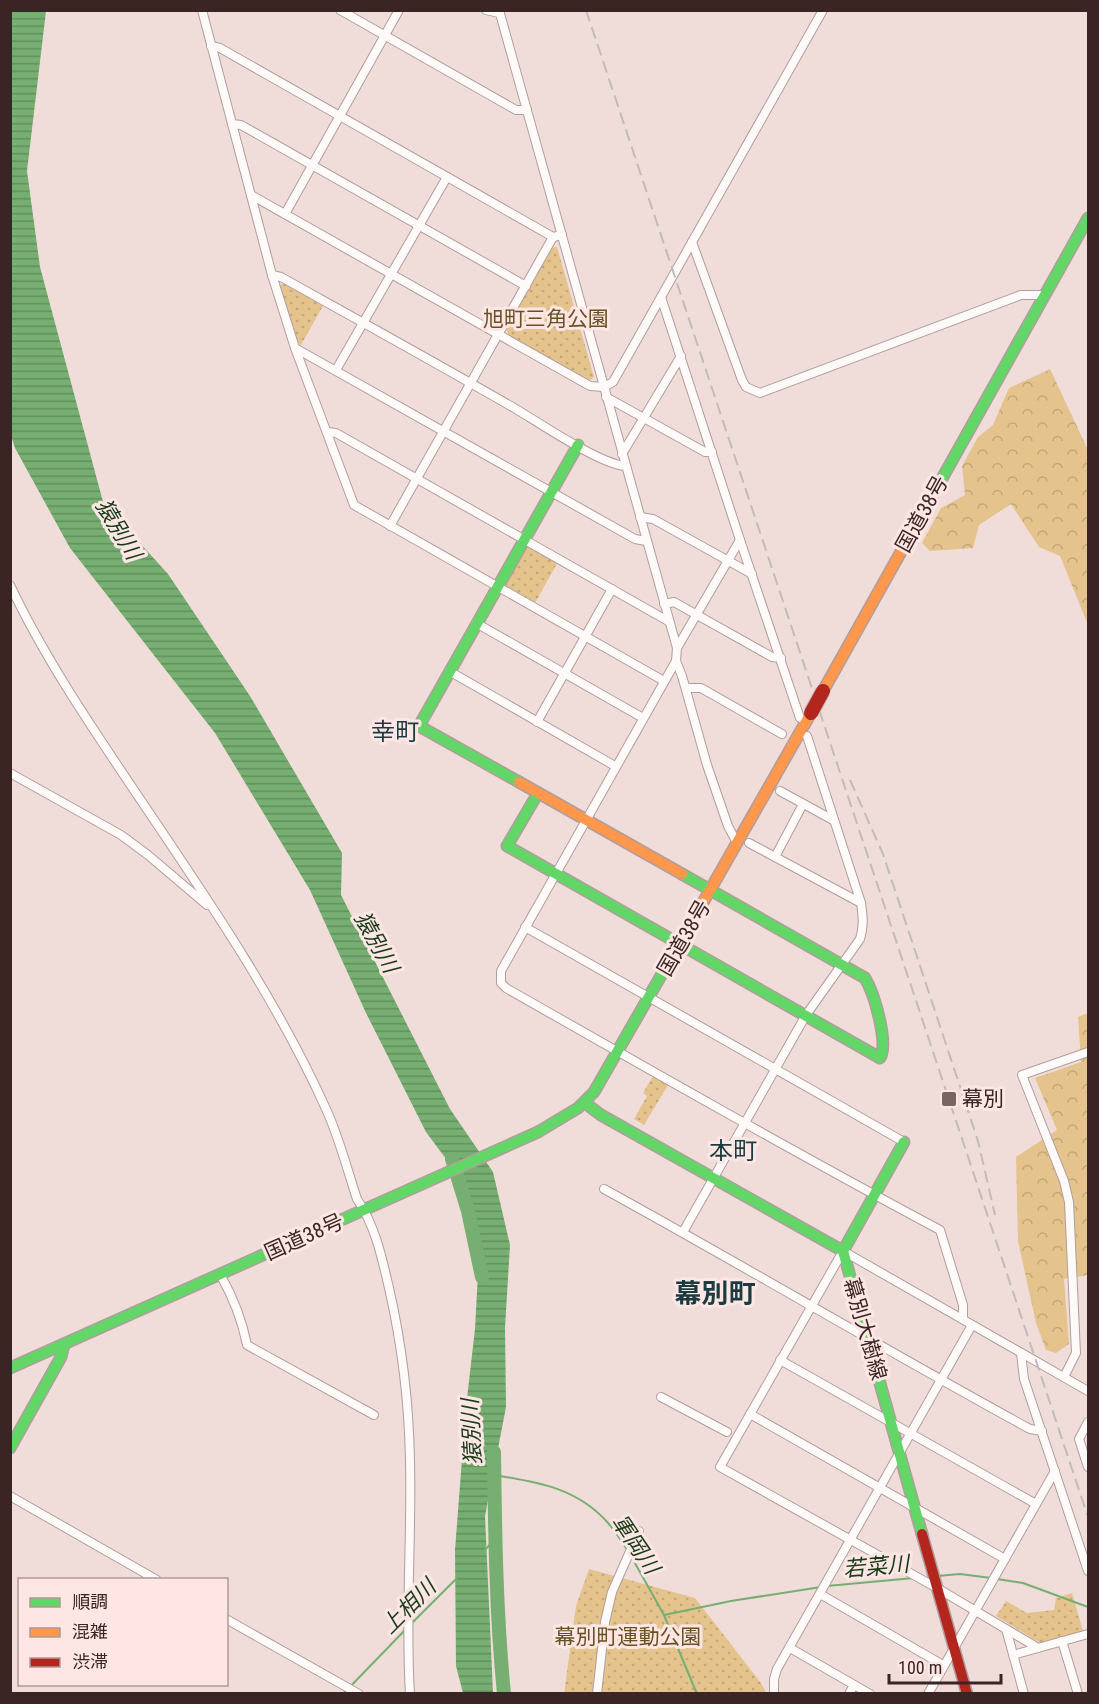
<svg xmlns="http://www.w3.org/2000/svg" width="1099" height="1704" font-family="'Roboto Condensed','Noto Sans JP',sans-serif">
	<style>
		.grass { fill: url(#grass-dots) }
		.forest { fill: url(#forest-crowns) }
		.water { fill: url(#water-rules) }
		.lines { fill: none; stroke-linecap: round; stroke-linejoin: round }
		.stream { stroke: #76af71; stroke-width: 2 }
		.river { stroke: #76af71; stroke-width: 14 }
		.street-casing { stroke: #b09e9c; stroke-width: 10 }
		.fast-casing { stroke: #b09e9c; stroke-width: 13 }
		.slow-casing { stroke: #b09e9c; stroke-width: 13 }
		.jam-casing { stroke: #b09e9c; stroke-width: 13 }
		.street { stroke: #fdfaf9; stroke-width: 8 }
		.fast { stroke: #63d668; stroke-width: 10 }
		.slow { stroke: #ff974d; stroke-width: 10 }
		.jam { stroke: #b3261e; stroke-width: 10 }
		.rail { stroke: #c1bcbb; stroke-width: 2; stroke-dasharray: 12 6; stroke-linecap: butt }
		.jam-bridge-casing { stroke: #c7bbb9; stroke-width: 16; stroke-linecap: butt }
		.jam-bridge { stroke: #b3261e; stroke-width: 14 }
		.poi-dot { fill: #7a6564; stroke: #fde6e4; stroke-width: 2 }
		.labels { text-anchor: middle; stroke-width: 6; stroke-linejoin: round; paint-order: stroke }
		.park-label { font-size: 21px; fill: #685120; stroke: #fde6e4 }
		.street-label { font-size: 21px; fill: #3a2524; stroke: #fde6e4 }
		.poi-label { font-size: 21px; fill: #3a2524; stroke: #fde6e4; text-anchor: start }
		.water-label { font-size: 22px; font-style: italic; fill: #183c19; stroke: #fde6e4 }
		.quarter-label { font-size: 24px; fill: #1a3c40; stroke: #fde6e4 }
		.district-label { font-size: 27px; font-weight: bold; fill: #1a3c40; stroke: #fde6e4 }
	</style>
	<defs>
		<pattern id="grass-dots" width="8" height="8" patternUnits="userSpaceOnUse" patternTransform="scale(1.5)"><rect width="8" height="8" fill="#e4c38c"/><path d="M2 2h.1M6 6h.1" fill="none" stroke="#c4a779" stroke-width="1.8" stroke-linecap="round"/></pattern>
		<pattern id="forest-crowns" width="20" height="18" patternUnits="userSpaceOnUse" patternTransform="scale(1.5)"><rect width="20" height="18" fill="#e4c38c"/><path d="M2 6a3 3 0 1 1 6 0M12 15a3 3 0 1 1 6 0" fill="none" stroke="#c4a779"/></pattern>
		<pattern id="water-rules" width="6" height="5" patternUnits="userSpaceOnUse" patternTransform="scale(1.5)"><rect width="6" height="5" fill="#76af71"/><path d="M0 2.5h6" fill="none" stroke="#628e5d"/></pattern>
	</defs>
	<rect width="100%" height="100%" fill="#f0ddda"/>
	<!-- grass -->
	<g class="grass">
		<polygon points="557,247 594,377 588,382 508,335 506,327 551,248"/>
		<polygon points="285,282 324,304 301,345 297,343 279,286"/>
		<polygon points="525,543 558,562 535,603 502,584"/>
		<polygon points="653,1076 668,1085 644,1125 634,1119 647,1096 643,1093"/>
		<polygon points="589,1569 695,1598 761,1683 766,1693 564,1694 576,1606"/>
		<polygon points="1072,1593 1083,1631 1040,1643 996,1616 1006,1601 1027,1613 1054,1610 1056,1598"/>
	</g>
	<!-- forest -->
	<g class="forest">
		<polygon points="1050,369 1088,450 1088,625 1060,556 1039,547 1011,504 979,525 973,548 930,551 922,543 941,508 965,495 962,466 978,437 993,425 1009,388"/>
		<polygon points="1088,1013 1088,1275 1064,1279 1069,1344 1056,1353 1046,1350 1036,1323 1018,1241 1016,1157 1057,1130 1035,1078 1081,1062 1078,1017"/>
	</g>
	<!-- water -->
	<polygon class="water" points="10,11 46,11 27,171 40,267 106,513 119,520 168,574 250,696 342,853 341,895 450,1109 493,1172 510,1245 505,1328 506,1407 485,1516 493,1693 463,1693 456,1666 455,1550 466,1407 475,1329 480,1236 467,1187 426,1132 366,1013 310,890 215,733 70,548 15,448 10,432"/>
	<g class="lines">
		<!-- stream -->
		<g class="stream">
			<path d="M494 1475C538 1482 578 1488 609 1524 616 1532 622 1542 628 1551"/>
			<polyline points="484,1551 495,1539"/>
			<polyline points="631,1556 664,1615 697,1694"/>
			<polyline points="937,1576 960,1574 991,1578"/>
			<polyline points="997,1579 1023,1583 1088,1607"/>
			<polyline points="827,1586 914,1578"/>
			<polyline points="664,1615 731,1601 821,1587"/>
			<polyline points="410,1625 457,1578"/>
			<polyline points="343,1694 406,1629"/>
		</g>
		<!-- river -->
		<g class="river">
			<polyline points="452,1159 468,1211 482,1277"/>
			<path d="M494 1452C495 1532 496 1613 504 1694"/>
		</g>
		<defs>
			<g id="street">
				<polyline points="202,10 272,275 295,348 354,505 664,681"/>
				<polyline points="340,10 516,110 527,110"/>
				<polyline points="486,10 499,13"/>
				<polyline points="499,10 677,648 676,661 682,676 707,765 728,826 737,843"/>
				<polyline points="211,46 220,48 553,237 562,235"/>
				<polyline points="232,124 241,125 526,286"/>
				<polyline points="251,195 590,386 604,387 613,382 823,10"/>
				<polyline points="285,214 399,10"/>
				<polyline points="692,242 742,380 746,387 760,393 1021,295 1044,295"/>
				<path d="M272 275 281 277C360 321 438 364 516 409 541 424 600 464 625 466"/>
				<polyline points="661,297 740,540 800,718"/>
				<polyline points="295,348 635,539 646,541"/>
				<polyline points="336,370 447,177"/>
				<polyline points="606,397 705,452 712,452"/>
				<polyline points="327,432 336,433 668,621"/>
				<polyline points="622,454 681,356"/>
				<polyline points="640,517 653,519 752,574"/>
				<polyline points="390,526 553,237"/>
				<path d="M10 585C46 661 95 732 142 802 208 900 277 1000 326 1109 339 1137 347 1169 357 1199 375 1225 382 1258 389 1288 402 1345 409 1403 410 1461 412 1538 405 1616 410 1694"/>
				<polyline points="664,604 674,602 772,657 781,658"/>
				<polyline points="476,623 643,718"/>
				<polyline points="677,648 740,540"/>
				<path d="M676 661 501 971V983L506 988C650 1070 794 1152 940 1230L963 1305V1319"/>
				<polyline points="449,671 615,766"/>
				<polyline points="686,688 701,688 782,734"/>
				<polyline points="537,722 612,589"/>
				<polyline points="10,773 121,835 148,855 207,905"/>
				<polyline points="780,791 833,820"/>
				<polyline points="749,843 861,903"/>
				<polyline points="775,857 803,804"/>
				<polyline points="525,927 904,1142"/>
				<path d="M604 1189C746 1267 887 1351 1030 1429L1042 1431"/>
				<path d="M683 1232 806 1015 860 939C864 926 863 917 861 903L807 736"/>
				<path d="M220 1274C233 1297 242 1319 247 1345L374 1415"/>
				<polyline points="1021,1353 1024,1379 1088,1571"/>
				<polyline points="780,1360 1036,1504"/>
				<polyline points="1064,1377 1076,1353 1069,1202 1064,1181 1022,1075 1088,1052"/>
				<polyline points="661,1397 727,1432"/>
				<polyline points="750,1414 1005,1559"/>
				<polyline points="1088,1422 1079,1439 1088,1467"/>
				<polyline points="10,1496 157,1580"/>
				<polyline points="820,1594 943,1665"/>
				<polyline points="226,1619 359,1694"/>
				<polyline points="1006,1629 1024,1694"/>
				<polyline points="1062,1641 1078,1694"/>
				<polyline points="790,1648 870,1694"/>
				<polyline points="1038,1648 937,1588 720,1467 843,1251 1088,1391"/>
				<polyline points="1013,1655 1088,1634"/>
				<polyline points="597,1694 605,1622 612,1592 639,1531"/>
				<polyline points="774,1694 774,1679 777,1669 972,1325"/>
				<polyline points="849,1694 854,1685"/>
				<polyline points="928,1694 1055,1471"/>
			</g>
			<g id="fast">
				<polyline points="921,516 1088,218"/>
				<polyline points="519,782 419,726 578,445"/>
				<path d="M538 793 507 846 880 1058C889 1043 874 993 865 978L682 874"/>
				<polyline points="585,1103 601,1115 843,1251 922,1534"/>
				<polyline points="843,1251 904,1142"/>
				<polyline points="10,1368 538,1132 578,1108 594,1092 689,927"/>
				<polyline points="10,1448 61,1357 64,1345"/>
			</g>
			<g id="slow">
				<polyline points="823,691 921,516"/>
				<polyline points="519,782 682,874"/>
				<polyline points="689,927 811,713"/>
			</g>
			<polyline id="jam" points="922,1534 967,1694"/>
		</defs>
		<!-- street casing -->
		<use href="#street" class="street-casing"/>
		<!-- fast casing -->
		<use href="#fast" class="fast-casing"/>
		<!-- slow casing -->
		<use href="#slow" class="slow-casing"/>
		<!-- jam casing -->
		<use href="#jam" class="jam-casing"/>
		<!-- street -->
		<use href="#street" class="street"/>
		<!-- fast -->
		<use href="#fast" class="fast"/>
		<!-- slow -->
		<use href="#slow" class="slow"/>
		<!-- jam -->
		<use href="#jam" class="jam"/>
		<!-- rail -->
		<g class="rail">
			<polyline points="586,10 1088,1517"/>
			<polyline points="850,780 883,854 978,1141 995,1215"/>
		</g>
		<defs>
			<polyline id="jam-bridge" points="811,713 823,691"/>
		</defs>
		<!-- jam-bridge casing -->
		<use href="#jam-bridge" class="jam-bridge-casing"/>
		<!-- jam-bridge -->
		<use href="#jam-bridge" class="jam-bridge"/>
	</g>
	<!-- markers -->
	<rect class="poi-dot" x="941" y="1091" width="16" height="16" rx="3"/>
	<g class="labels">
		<!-- park labels -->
		<g class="park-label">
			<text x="546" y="326">旭町三角公園</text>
			<text x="628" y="1644">幕別町運動公園</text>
		</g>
		<!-- street labels -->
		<g class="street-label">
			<text transform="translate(922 514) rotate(-61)" y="7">国道38号</text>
			<text transform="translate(684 938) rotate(-60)" y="7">国道38号</text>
			<text transform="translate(304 1237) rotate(-24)" y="7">国道38号</text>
			<text transform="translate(865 1329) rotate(74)" y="7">幕別大樹線</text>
		</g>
		<!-- poi labels -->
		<g class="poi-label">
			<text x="962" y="1106">幕別</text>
		</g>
		<!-- water labels -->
		<g class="water-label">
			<text transform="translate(119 529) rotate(59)" y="8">猿別川</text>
			<text transform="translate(377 942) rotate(61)" y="8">猿別川</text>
			<text transform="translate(471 1432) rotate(-93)" y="8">猿別川</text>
			<text transform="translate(636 1544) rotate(56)" y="8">軍岡川</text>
			<text transform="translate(876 1566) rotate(-5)" y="8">若菜川</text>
			<text transform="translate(408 1606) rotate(-45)" y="8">上相川</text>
		</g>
		<!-- quarter labels -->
		<g class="quarter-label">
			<text x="395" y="740">幸町</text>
			<text x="733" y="1159">本町</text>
		</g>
		<!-- district labels -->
		<g class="district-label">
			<text x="715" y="1303">幕別町</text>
		</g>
	</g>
	<!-- border -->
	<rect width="1099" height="1704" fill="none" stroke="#3a2524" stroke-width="24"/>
	<!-- legend -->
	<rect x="18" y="1578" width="210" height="108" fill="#fde6e4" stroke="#af9997" stroke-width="1.5"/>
	<rect x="30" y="1598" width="30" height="9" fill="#63d668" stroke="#af9997" stroke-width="1.5"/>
	<text x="72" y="1608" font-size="18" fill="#3a2524">順調</text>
	<rect x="30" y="1628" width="30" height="9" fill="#ff974d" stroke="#af9997" stroke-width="1.5"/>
	<text x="72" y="1638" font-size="18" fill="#3a2524">混雑</text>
	<rect x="30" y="1658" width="30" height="9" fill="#b3261e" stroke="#af9997" stroke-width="1.5"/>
	<text x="72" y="1668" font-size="18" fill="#3a2524">渋滞</text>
	<!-- scale -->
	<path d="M889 1674v9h112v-9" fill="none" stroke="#3a2524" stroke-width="3"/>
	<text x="898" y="1674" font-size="18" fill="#3a2524" stroke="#fde6e4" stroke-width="4.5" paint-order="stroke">100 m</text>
</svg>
